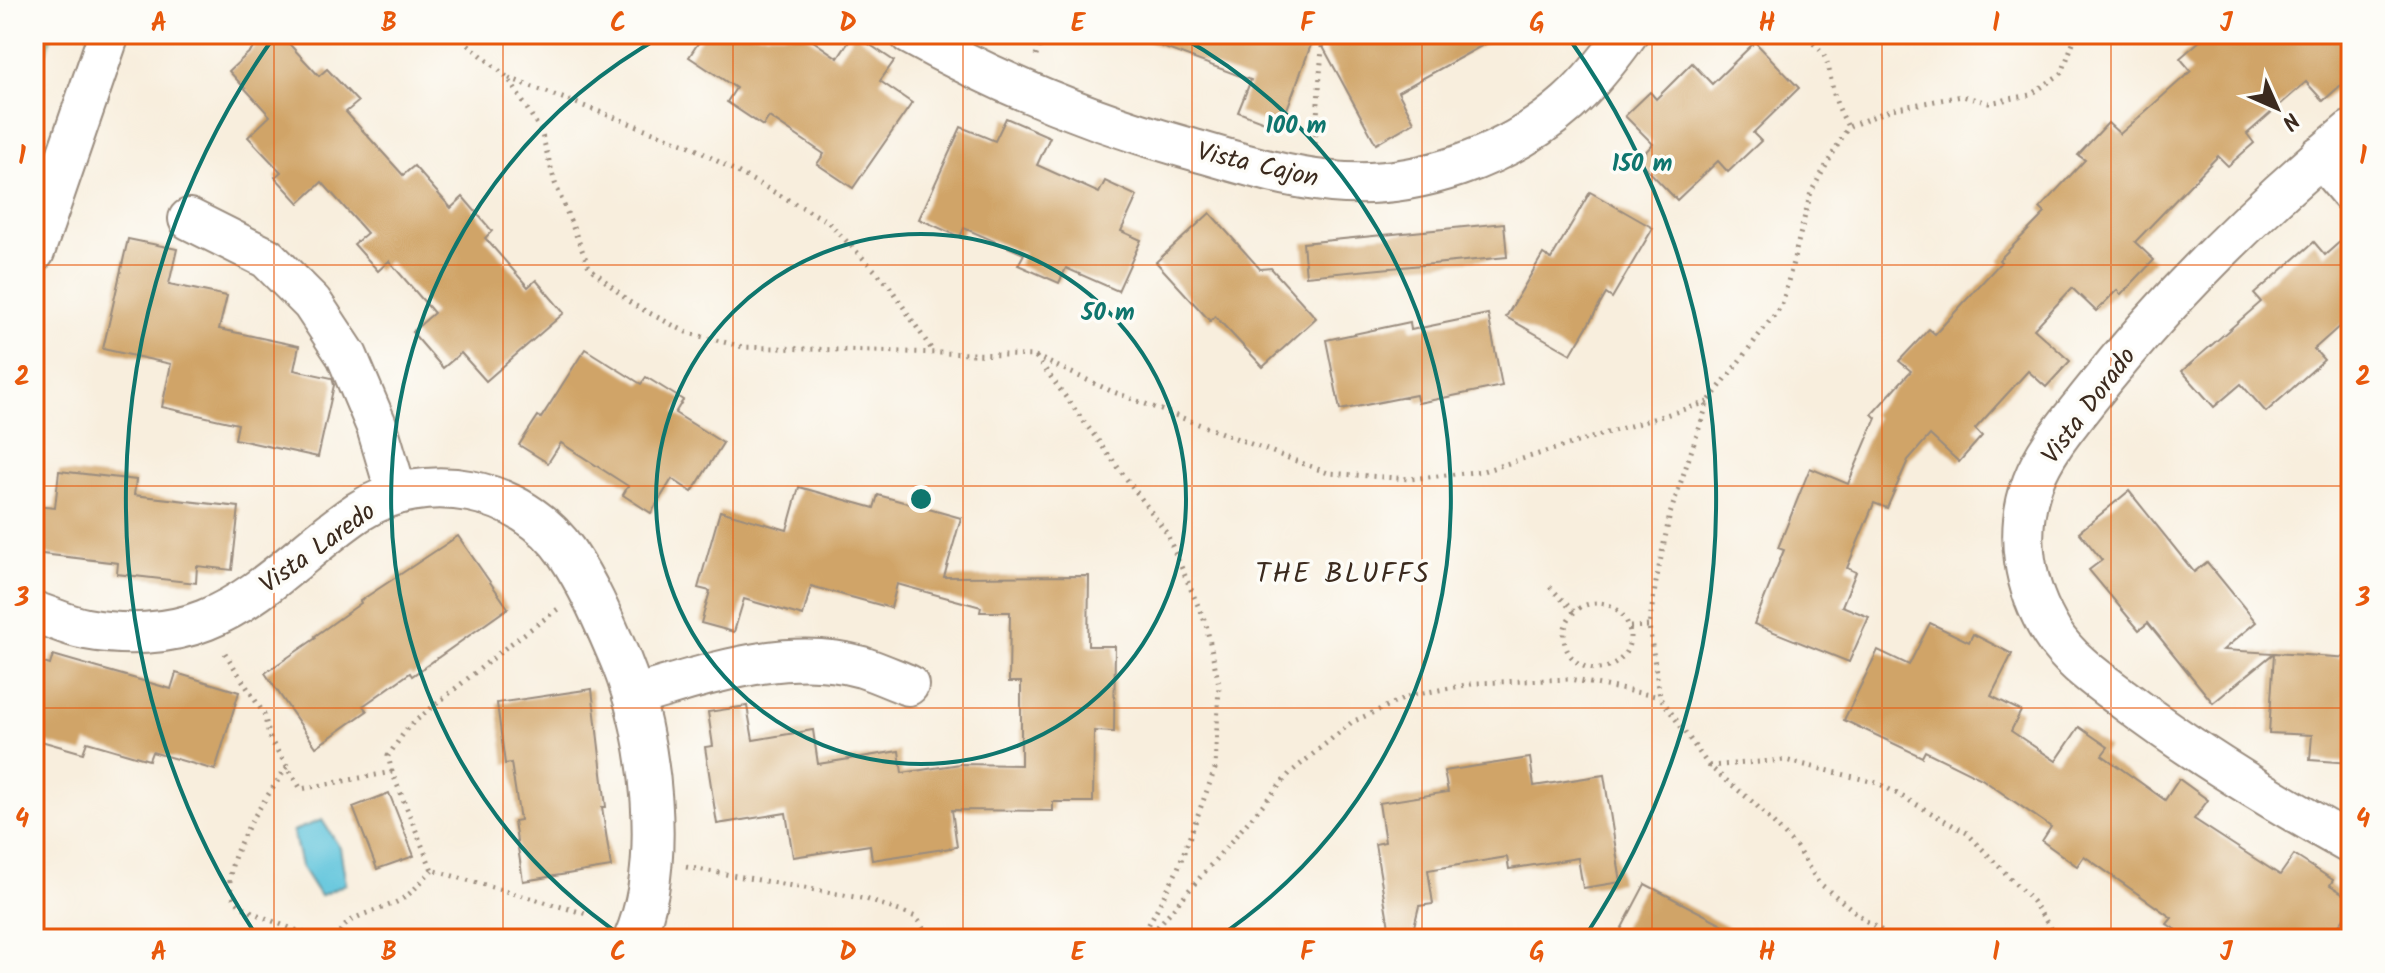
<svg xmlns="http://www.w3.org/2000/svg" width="2385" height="973" font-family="Kalam,sans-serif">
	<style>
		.green { fill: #86d493; stroke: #607f58; stroke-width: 2 }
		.water { fill: #5ec4dc; stroke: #4c777d; stroke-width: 2 }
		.building { fill: #d0a468 }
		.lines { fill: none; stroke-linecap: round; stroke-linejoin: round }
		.minor-casing { stroke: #9a8c7e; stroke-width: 44 }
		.path { stroke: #9a8c7e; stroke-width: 5; stroke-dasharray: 2 6; stroke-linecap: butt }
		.minor { stroke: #fff; stroke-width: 40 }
		.grid { fill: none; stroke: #e8590c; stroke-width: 2; stroke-opacity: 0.55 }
		.ring { fill: none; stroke: #0f766e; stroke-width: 4 }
		.labels { text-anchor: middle; stroke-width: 7; stroke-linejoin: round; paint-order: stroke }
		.street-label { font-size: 26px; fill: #3b2a1e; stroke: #fdfcf7 }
		.neighbourhood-label { font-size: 28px; letter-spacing: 2px; fill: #3b2a1e; stroke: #fdfcf7 }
		.centre { fill: #0f766e; stroke: #fdfcf7; stroke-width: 4 }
		.ring-label { font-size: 24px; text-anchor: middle; font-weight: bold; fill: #0f766e; stroke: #fdfcf7; stroke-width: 7; stroke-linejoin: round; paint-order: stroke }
		.neatline { fill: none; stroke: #e8590c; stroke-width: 3 }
		.grid-label { font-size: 26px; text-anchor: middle; font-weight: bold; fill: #e8590c }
	</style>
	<rect width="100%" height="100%" fill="#fdfcf7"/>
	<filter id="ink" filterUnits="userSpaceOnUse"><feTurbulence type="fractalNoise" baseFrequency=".0125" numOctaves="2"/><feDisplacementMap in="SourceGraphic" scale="16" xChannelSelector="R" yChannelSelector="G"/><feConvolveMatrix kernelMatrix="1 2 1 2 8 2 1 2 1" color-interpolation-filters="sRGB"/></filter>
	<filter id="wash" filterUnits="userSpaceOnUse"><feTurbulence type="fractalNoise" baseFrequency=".006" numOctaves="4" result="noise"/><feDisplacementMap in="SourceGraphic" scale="32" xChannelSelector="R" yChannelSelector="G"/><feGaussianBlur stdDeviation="1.8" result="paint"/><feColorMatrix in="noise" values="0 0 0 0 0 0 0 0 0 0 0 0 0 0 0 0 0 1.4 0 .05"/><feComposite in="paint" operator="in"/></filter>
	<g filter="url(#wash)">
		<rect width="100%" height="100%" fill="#f8eedd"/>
		<!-- green -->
		<polygon class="green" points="34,34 52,34 34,89"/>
		<!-- water -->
		<polygon class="water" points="322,820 340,848 346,884 320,896 301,866 293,831"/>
		<g id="blocks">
			<!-- building -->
			<g class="building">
				<polygon points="269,34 280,34 319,76 327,69 358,102 346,112 403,175 414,166 451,208 463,197 492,231 485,238 528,287 536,280 564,313 486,381 461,353 443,368 412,332 434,313 389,261 378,271 354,244 367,233 322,182 299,203 275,177 281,172 248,137 270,116 229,71"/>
				<polygon points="704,34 803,34 838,58 854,34 894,61 880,81 912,103 853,188 817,164 824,154 769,117 763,126 727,102 736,88 689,57"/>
				<polygon points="1136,34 1315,34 1280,128 1238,112 1251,80 1135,37"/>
				<polygon points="1316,34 1503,34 1398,92 1414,122 1376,144"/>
				<polygon points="2208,34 2351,34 2351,76 2323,101 2306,82 2247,134 2254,143 2228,166 2218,156 2135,242 2154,260 2121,295 2117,290 2096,311 2072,288 2034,329 2070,361 2046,387 2028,371 1975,429 1982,436 1959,462 1930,435 1908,460 1887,508 1874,503 1847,568 1856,572 1842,606 1869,617 1849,662 1754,624 1784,550 1778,548 1810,468 1848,484 1876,418 1872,414 1911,371 1899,361 1929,329 1935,334 2001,262 1999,260 2045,213 2040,208 2085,160 2078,155 2108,123 2120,134 2191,71 2180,58"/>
				<polygon points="1755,42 1799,88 1753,133 1761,141 1728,172 1718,161 1677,200 1638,160 1653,144 1625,116 1650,92 1656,99 1692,63 1712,84"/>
				<polygon points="1006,118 1050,137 1037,165 1099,193 1105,181 1137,196 1121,231 1141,240 1118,291 1066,268 1059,283 1018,265 1024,254 964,228 960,237 919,219 961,127 995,141"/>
				<polygon points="1590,192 1653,228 1612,298 1606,294 1571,354 1506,317 1543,254 1551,259"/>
				<polygon points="1210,213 1260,269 1271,268 1316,318 1263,367 1215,316 1210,321 1156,262"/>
				<polygon points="1504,223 1507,257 1306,276 1303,243"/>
				<polygon points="2351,232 2351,316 2314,349 2324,360 2266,412 2241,384 2214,407 2182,371 2261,302 2254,294 2314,242 2325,255"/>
				<polygon points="128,239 177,249 169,284 227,296 219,329 299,346 294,370 332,378 334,385 318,457 235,439 238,424 162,407 171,364 103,349"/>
				<polygon points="1488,314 1502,386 1418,403 1416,395 1340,410 1326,340 1410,322 1411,330"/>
				<polygon points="585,349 641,384 646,377 683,400 675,413 723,443 692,492 672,479 651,513 623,495 628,486 561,443 548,463 519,445 538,416 541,418"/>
				<polygon points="59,471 136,480 134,495 239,507 232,570 197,566 196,583 117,574 118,563 34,553 34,506 55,508"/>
				<polygon points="799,487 874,508 878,495 961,518 944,577 1089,576 1088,646 1115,646 1114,732 1094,731 1093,802 1053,802 1053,811 952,810 957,847 872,860 870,845 793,857 786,813 717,824 705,747 713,746 708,712 747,706 753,740 813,730 818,764 899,751 902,773 960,764 1021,765 1021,682 1009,682 1010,612 980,612 981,607 897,584 891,608 811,586 803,616 744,599 734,632 701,623 710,591 698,588 720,511 787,530"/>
				<polygon points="2129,491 2194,572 2207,562 2256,622 2223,650 2274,653 2213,703 2148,623 2139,630 2089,570 2102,560 2079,532"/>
				<polygon points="458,536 508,608 412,676 410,673 363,706 367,711 316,747 265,673 316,638 315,636 361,603 360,601"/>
				<polygon points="1930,623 1969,642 1973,634 2012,654 1991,696 2021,711 2011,731 2056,761 2079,727 2108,747 2102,755 2165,800 2179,779 2208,800 2194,819 2280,875 2294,855 2333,880 2330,885 2351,899 2351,907 2330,939 2190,939 2167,924 2172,918 2084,856 2077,866 2042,841 2051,827 1982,779 1925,751 1922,757 1844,720 1878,650 1909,665"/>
				<polygon points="2274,653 2351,658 2351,763 2310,760 2312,735 2269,733"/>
				<polygon points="53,655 171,689 176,673 239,692 215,770 152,752 149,760 87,742 83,753 34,739 34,660 50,665"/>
				<polygon points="592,689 606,807 602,807 611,867 523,881 514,821 520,820 511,763 505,764 497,703"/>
				<polygon points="1530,758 1534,786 1604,775 1621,882 1583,888 1578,858 1509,869 1507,857 1428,870 1433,904 1419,906 1411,939 1391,939 1375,844 1385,842 1379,803 1448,792 1444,771"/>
				<polygon points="389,793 414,856 377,869 353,807"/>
				<polygon points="1645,884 1751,939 1616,939"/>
			</g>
		</g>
	</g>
	<g filter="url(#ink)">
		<use href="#blocks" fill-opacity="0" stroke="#9a8c7e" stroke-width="2"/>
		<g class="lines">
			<defs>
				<g id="minor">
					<path d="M910 34C998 83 1088 120 1184 147 1233 161 1281 177 1332 182 1414 190 1506 158 1568 103 1591 82 1609 59 1627 34"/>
					<path d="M2351 131C2256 210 2166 299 2089 397 2068 424 2045 450 2033 482 2014 532 2024 588 2052 633 2069 660 2097 679 2122 698 2194 753 2272 800 2351 844"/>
					<polyline points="2320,156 2351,193"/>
					<polyline points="189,219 267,258 312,303 347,356 377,427 397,494"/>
					<polyline points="34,252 109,34"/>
					<path d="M34 612C51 617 68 626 86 629 124 636 168 635 205 620 263 597 306 547 358 512 425 468 522 487 567 553 590 587 605 624 621 661 652 737 667 863 634 939"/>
					<path d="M633 696C706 676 785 645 862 667 877 672 893 679 908 685"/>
				</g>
			</defs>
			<!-- minor casing -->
			<use href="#minor" class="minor-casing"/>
			<!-- path -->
			<g class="path">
				<polyline points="456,34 508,78 541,131 555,183 589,267 632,304 688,333 743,347 1035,356 1111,391 1328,473 1410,479 1483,471 1708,402"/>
				<path d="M1800 34C1833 54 1826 65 1835 98 1838 108 1844 118 1848 127"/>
				<polyline points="1036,56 1044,34"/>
				<polyline points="509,78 688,145 827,221 888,284 934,353"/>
				<polyline points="1315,144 1323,34"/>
				<polyline points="1036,357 1166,532 1206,624 1219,685 1215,769 1177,871 1141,939"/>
				<polyline points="1550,587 1574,612"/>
				<circle cx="1597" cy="636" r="33"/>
				<polyline points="1630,627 1649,626"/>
				<polyline points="225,653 264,714 270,739 301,789 392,772 432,870 590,915"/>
				<polyline points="1709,766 1785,760 1878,783 1967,833 2033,902 2058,939"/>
				<path d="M287 767C269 795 207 874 239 904 250 914 301 932 319 939"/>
				<polyline points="392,772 388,756 408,727 509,645 558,609"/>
				<polyline points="686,867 866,899 916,917 931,939"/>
				<path d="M336 939C348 910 381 914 405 897 415 890 423 879 432 870"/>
				<polyline points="1147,939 1290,773 1352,722 1412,695 1477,683 1570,679 1660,697"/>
				<polyline points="1895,939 1868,922 1818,882 1796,847 1755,804 1709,766 1660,697 1649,626 1656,582 1670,514 1708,402 1782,305 1811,192 1848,127 1892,109 1962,96 1989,103 2030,95 2062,73 2076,34"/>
			</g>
			<!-- minor -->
			<use href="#minor" class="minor"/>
		</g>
	</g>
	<!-- grid -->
	<path class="grid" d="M274 34V939M503 34V939M733 34V939M963 34V939M1192 34V939M1422 34V939M1652 34V939M1882 34V939M2111 34V939M34 265H2351M34 486H2351M34 708H2351"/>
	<!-- distance rings -->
	<g class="ring">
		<circle cx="921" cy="499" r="265"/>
		<path d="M625 938A530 530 0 0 1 664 35M1178 35A530 530 0 0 1 1217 938"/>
		<path d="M258 938A795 795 0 0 1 274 37M1568 37A795 795 0 0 1 1584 938"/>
	</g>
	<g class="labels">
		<!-- street labels -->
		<g class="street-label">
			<text transform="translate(1258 164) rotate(13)" y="9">Vista Cajon</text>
			<text transform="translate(2088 405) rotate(-53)" y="9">Vista Dorado</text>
			<text transform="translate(317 547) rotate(-36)" y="9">Vista Laredo</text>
		</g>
		<!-- neighbourhood labels -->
		<g class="neighbourhood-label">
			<text x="1343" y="582">THE BLUFFS</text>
		</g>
	</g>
	<circle cx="921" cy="499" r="12" class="centre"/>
	<g class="ring-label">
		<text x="1296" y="133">100 m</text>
		<text x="1642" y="171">150 m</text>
		<text x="1108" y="320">50 m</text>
	</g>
	<!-- margin -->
	<rect width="2385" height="973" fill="none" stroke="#fdfcf7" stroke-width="88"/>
	<!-- north arrow -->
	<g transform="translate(2277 108) rotate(135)" stroke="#fdfcf7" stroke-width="6" paint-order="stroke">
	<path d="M0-6L14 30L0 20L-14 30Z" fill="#3b2a1e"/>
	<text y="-12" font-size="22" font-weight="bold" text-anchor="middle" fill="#3b2a1e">N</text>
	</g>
	<rect x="44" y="44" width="2297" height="885" class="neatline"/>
	<g class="grid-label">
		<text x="159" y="31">A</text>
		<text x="389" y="31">B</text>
		<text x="618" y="31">C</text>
		<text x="848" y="31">D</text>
		<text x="1078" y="31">E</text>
		<text x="1307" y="31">F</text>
		<text x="1537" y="31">G</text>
		<text x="1767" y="31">H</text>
		<text x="1996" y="31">I</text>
		<text x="2226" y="31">J</text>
		<text x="22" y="164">1</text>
		<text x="2363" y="164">1</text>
		<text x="22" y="385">2</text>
		<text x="2363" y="385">2</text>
		<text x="22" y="606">3</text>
		<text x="2363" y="606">3</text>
		<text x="22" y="827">4</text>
		<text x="2363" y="827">4</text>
		<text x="159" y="960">A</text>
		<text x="389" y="960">B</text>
		<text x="618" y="960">C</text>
		<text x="848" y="960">D</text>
		<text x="1078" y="960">E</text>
		<text x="1307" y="960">F</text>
		<text x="1537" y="960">G</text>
		<text x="1767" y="960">H</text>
		<text x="1996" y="960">I</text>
		<text x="2226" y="960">J</text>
	</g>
</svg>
